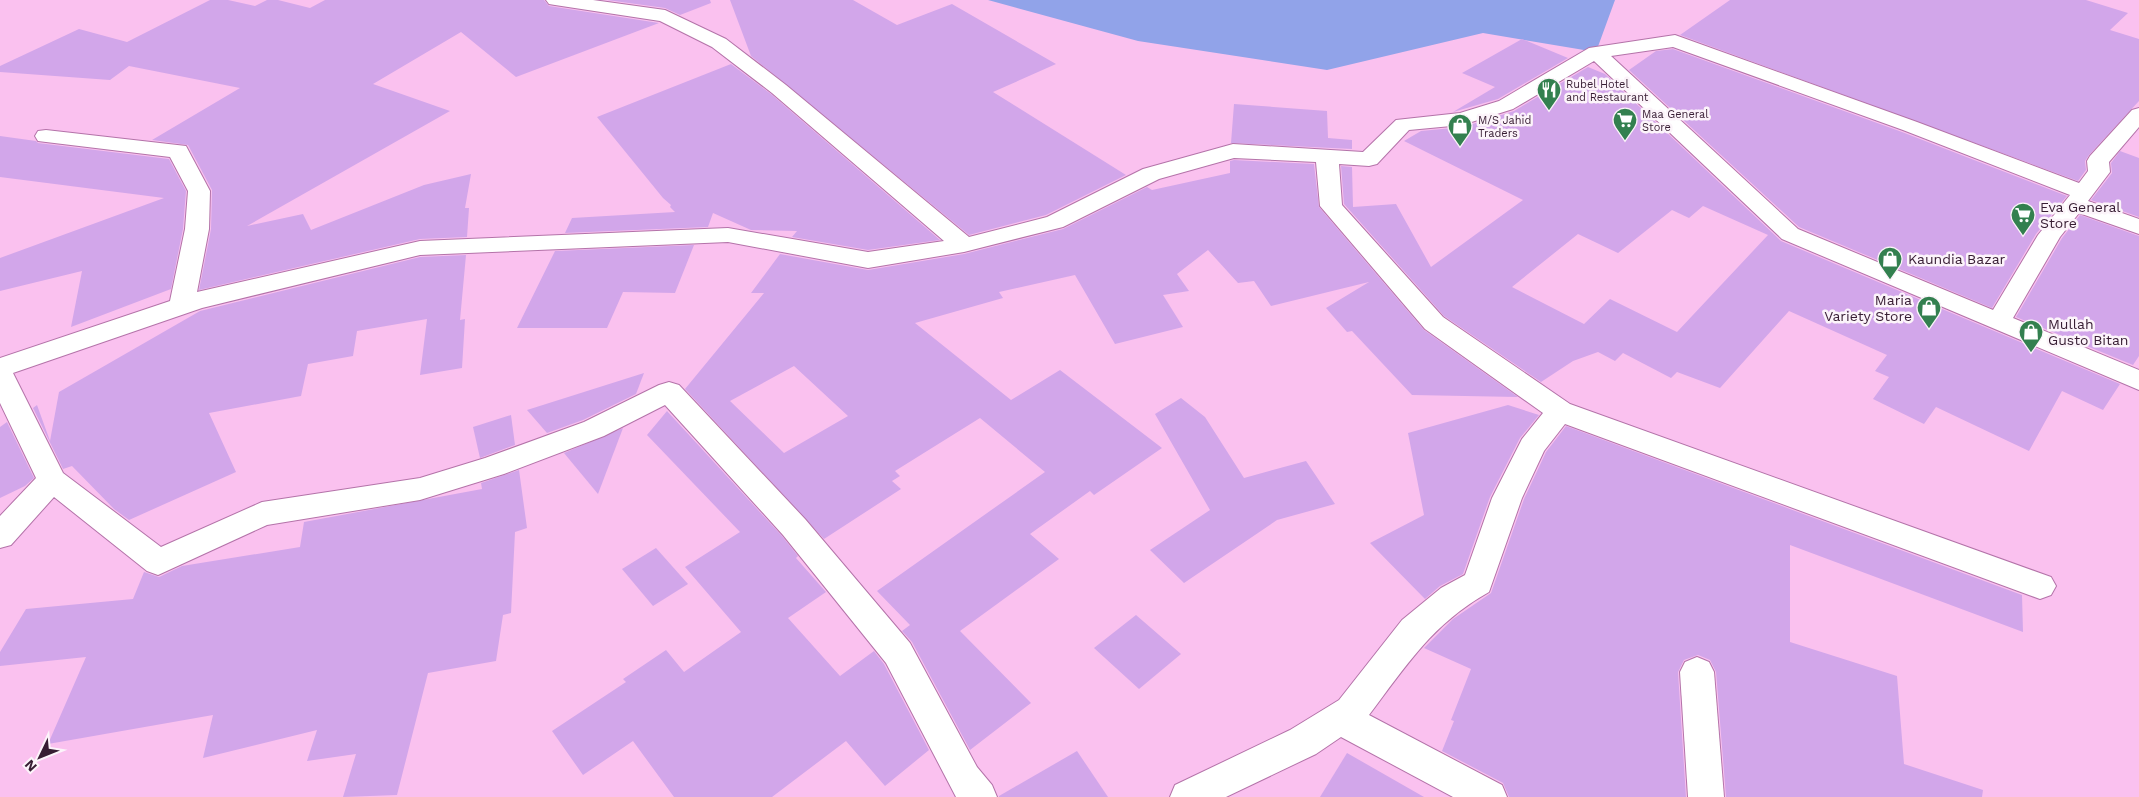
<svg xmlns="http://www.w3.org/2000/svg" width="2139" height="797" font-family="'Work Sans',sans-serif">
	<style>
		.water { fill: #91a3e9 }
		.building { fill: #d2a6ea; fill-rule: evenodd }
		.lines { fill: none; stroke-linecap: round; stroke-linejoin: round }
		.minor-casing { stroke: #b473a9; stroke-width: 2 }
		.minor { fill: #fff; fill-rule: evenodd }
		.labels { text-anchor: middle; stroke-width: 5; stroke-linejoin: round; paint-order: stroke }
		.far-poi-label { font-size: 11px; fill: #371d33; stroke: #fcf4fa; text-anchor: start }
		.poi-label { font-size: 14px; fill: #371d33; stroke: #fcf4fa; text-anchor: start }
	</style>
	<rect width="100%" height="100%" fill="#fac1ef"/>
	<!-- water -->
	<polygon class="water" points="988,0 1615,0 1596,52 1483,33 1327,70 1138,41"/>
	<!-- building -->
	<g class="building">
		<polygon points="210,0 228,0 255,6 267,0 278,0 310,8 325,0 544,0 549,6 659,23 516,77 461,32 373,84 450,111 247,226 303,214 311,230 424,185 471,174 465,208 469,208 467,237 420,239 199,290 211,229 212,190 188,145 152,140 240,88 129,66 110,80 0,72 0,66 79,29 127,42"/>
		<polygon points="607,0 710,0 711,3 680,15 665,8"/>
		<polygon points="730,0 853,0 897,25 952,4 1056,64 993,92 1126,175 1046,215 969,235 751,56"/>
		<polygon points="1730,0 2086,0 2128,13 2110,30 2139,39 2139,101 2089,155 2085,161 2086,170 2078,181 1680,35"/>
		<polygon points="1522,39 1568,58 1498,99 1453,112 1495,87 1462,73"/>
		<polygon points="1673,49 1902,132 2067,196 2036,234 1992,308 1799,227 1629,70 1656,51"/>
		<polygon points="731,64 771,94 940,240 868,250 792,237 797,231 751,230 713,213 708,227 565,233 572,218 675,212 670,207 671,205 663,198 597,117"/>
		<path d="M1588 67 1605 74 1781 241 2120 384 2103 410 2062 391 2029 451 1936 407 1924 424 1873 399 1889 377 1875 371 1887 355 1789 311 1720 388 1677 372 1671 378 1623 353 1615 361 1598 352 1573 361 1541 382 1444 316 1344 204 1341 166 1352 167 1353 207 1396 204 1431 267 1523 200 1404 141 1421 131 1463 127 1514 111ZM1703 206 1768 235 1677 332 1610 299 1584 324 1512 287 1578 234 1618 253 1672 210 1689 218Z"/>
		<polygon points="1234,104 1327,111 1328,138 1352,140 1352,149 1231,143"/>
		<polygon points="0,136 36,141 38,143 169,159 186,191 183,229 171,289 71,327 82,271 0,291 0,258 164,198 0,177"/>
		<polygon points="2120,151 2139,158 2139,217 2091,200 2112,173 2111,163"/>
		<path d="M1234 160 1314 164 1319 207 1424 330 1518 397 1412 395 1352 331 1347 332 1326 308 1369 282 1271 306 1254 281 1238 283 1208 250 1177 274 1189 291 1163 295 1183 327 1115 344 1075 275 999 292 1003 298 915 323 1011 400 1060 370 1162 448 1094 495 1090 491 1030 534 1059 559 960 631 1031 703 970 750 912 642 902 631 910 625 877 591 1045 472 980 418 895 471 900 476 892 481 901 489 824 539 685 389 764 293H751L780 254 868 270 964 254 1063 229 1147 187 1152 190 1230 173V161ZM794 366 848 416 784 453 730 401Z"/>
		<polygon points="2080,215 2139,236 2139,356 2133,365 2016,317 2062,238"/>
		<polygon points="694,245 675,293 623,292 607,328 517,328 555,251"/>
		<polygon points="466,255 460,320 465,319 462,368 420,375 427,319 357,331 353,356 308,364 301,396 209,413 236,472 129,520 114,509 72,466 63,469 33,408 37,405 50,441 59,392 200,311 420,257"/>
		<polygon points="644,373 636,394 583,420 547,433 527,410"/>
		<polygon points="1181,398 1205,417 1244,478 1306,461 1335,504 1277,520 1184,583 1150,550 1210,510 1155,414"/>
		<polygon points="1508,405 1539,415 1520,438 1490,497 1463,574 1440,586 1425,599 1370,543 1424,515 1408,433"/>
		<polygon points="667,411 782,536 798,556 796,558 826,592 788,618 840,676 874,651 884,664 929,750 885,786 846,741 772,797 674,797 633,741 583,775 552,731 626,682 623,679 666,650 684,672 741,632 685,567 740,532 647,435"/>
		<polygon points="511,415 515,445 480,458 473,427"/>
		<polygon points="7,422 34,478 25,486 0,498 0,427"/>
		<polygon points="1566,426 2022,595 2023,632 1790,545 1790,642 1897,676 1904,764 1983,790 1982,797 1726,797 1716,672 1710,660 1698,655 1684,660 1678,672 1686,797 1509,797 1503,783 1442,751 1454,721 1451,720 1471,669 1424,648 1453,619 1491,593 1524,499 1546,452"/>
		<polygon points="623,428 598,494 564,453"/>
		<polygon points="519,470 527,528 515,532 511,613 503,615 496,661 428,673 397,795 343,797 356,754 307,761 317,730 203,758 213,715 48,744 86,657 0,666 0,652 26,609 133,599 144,572 159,577 182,566 300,547 304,522 482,489 481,483"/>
		<polygon points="656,548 688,584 653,606 622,569"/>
		<polygon points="1136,615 1181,654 1139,689 1094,648"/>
		<polygon points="1077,751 1108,797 999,797 999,796"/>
		<polygon points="1347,753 1424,797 1320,797"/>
	</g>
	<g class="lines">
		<defs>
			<g id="minor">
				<path d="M546 0H593L665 10 726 39 786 85 969 237 1047 217 1143 169 1233 144 1363 152 1396 120 1460 113 1499 101 1589 48 1675 35 1917 122 2079 183 2088 171 2087 161 2090 156 2132 110 2139 108V127L2109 162 2110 172 2088 201 2139 219V234L2079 213 2060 237 2013 318 2139 370V390L1782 239 1594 61 1513 109 1462 125 1409 130 1377 164 1369 166 1339 164 1342 205 1443 317 1570 404 2051 577 2056 586 2051 595 2040 599 2029 595 1565 424 1544 451 1522 498 1489 592C1433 623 1406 666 1369 715L1502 785 1507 797H1453L1341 737 1316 754 1226 797H1170L1175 785 1290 730 1339 700 1402 620 1441 588 1465 575 1492 498 1522 439 1543 413 1425 329 1320 206 1316 162 1234 158 1159 179 1063 227 964 252 868 268 728 242 420 255 202 308 13 373 63 473 161 547 262 502 420 478 485 458 584 422 659 385 669 382 679 385 805 519 910 643 977 767 992 785 997 797H956L886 663 783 535 665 405 604 436 504 474 420 500 267 525 158 575 147 571 54 497 11 545 0 548V516L36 478 0 403V358L170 301 185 229 188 191 170 157 46 142 38 141 35 136 38 131 46 130 186 146 210 191 209 229 197 292 420 241 728 228 868 252 944 241 772 93 712 47 660 21 555 5 549 4ZM1673 47 1903 130 2070 195 2038 235 1993 310 1798 229 1611 56Z"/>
				<polygon points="1697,657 1709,662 1714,672 1724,797 1688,797 1680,672 1685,662"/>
			</g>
		</defs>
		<!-- minor casing -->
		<use href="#minor" class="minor-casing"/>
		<!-- minor -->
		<use href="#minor" class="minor"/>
	</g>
	<!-- icons -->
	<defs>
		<symbol id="restaurant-pin" viewBox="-11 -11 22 30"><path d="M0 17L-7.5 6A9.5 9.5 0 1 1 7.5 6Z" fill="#33804f" stroke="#fcf4fa"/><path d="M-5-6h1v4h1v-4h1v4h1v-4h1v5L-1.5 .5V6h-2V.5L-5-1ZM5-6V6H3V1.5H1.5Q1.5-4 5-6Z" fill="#fff"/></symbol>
		<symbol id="supermarket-pin" viewBox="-11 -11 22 30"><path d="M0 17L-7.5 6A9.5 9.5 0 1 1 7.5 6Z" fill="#33804f" stroke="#fcf4fa"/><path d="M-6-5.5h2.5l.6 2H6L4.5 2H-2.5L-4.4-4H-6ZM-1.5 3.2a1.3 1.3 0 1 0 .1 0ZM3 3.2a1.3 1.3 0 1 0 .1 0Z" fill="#fff"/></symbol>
		<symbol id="shop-pin" viewBox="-11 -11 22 30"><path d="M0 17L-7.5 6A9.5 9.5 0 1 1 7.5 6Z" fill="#33804f" stroke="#fcf4fa"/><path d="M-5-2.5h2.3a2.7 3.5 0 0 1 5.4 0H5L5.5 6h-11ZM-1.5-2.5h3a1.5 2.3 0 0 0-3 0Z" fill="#fff"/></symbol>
	</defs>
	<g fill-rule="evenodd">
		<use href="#restaurant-pin" x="1535" y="76" width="28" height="38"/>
		<use href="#supermarket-pin" x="1611" y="106" width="28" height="38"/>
		<use href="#shop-pin" x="1446" y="112" width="28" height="38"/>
		<use href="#supermarket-pin" x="2009" y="201" width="28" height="38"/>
		<use href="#shop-pin" x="1876" y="245" width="28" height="38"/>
		<use href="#shop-pin" x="1915" y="294" width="28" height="38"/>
		<use href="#shop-pin" x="2017" y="318" width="28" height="38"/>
	</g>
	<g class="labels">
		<!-- far-poi labels -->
		<g class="far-poi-label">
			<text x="1566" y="88">Rubel Hotel<tspan x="1566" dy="13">and Restaurant</tspan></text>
			<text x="1642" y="118">Maa General<tspan x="1642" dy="13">Store</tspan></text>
			<text x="1478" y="124">M/S Jahid<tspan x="1478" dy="13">Traders</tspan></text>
		</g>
		<!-- poi labels -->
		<g class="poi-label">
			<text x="2040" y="212">Eva General<tspan x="2040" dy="16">Store</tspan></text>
			<text x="1908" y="264">Kaundia Bazar</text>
			<text x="1912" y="305" text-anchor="end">Maria<tspan x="1912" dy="16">Variety Store</tspan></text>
			<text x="2048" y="329">Mullah<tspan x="2048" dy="16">Gusto Bitan</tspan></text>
		</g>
	</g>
	<!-- north arrow -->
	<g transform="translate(40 757) rotate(227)" stroke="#fcf4fa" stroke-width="4" paint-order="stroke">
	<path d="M0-4L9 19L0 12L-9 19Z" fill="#371d33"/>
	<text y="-8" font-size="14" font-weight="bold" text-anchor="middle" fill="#371d33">N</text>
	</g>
</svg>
